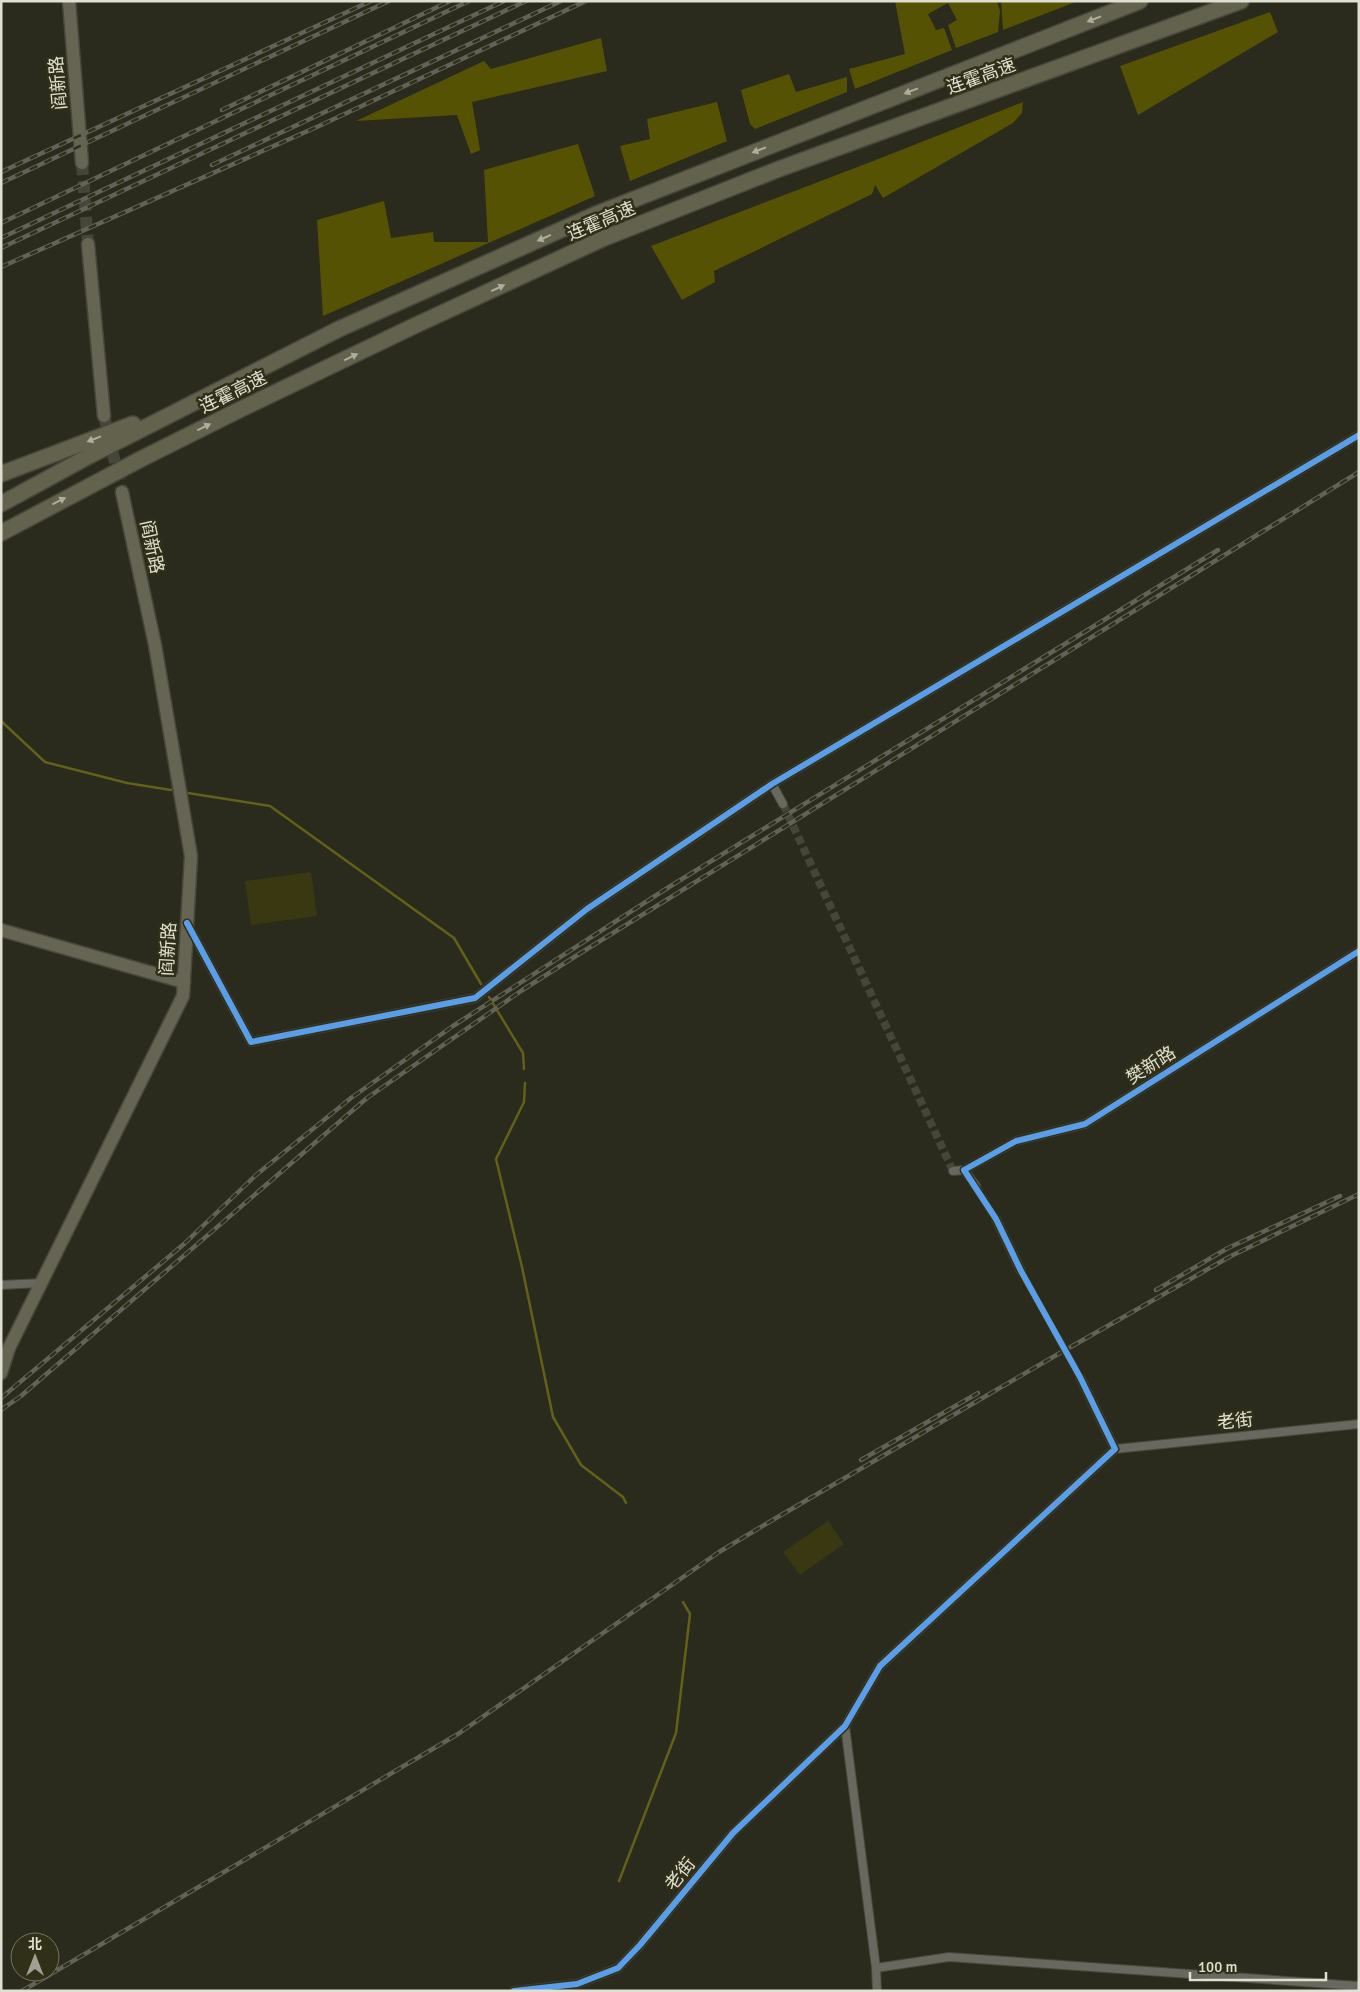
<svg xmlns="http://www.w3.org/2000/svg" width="1360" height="1992" font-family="Signika,'Noto Sans SC',sans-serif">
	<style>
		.green { fill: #3a3811 }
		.forest { fill: #565204 }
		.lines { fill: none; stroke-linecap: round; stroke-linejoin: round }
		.stream { stroke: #636017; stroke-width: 2.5 }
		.minor-tunnel { stroke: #454538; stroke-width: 8; stroke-dasharray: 8 4; stroke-linecap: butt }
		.primary-tunnel { stroke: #454538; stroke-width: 12; stroke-dasharray: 12 6; stroke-linecap: butt }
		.minor-casing { stroke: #47473c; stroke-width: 10 }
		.primary-casing { stroke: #47473c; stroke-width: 15 }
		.motorway-casing { stroke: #47473c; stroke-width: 18 }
		.minor { stroke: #68685e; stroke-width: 8 }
		.primary { stroke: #666553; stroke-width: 12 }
		.motorway { stroke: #63624c; stroke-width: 15 }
		.rail-casing { stroke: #626258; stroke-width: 4.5 }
		.rail { stroke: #302f17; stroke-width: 2.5; stroke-dasharray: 8; stroke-linecap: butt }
		.cycleway-casing { stroke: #302f17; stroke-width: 9 }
		.cycleway { stroke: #5a9eea; stroke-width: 6 }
		.oneway { fill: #aeae9c }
		.labels { text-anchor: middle; stroke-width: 5; stroke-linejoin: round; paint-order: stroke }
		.street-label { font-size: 18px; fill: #e0e0d2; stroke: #302f17 }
	</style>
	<rect width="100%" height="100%" fill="#2a2a1d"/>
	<!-- green -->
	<g class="green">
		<polygon points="311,872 317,916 251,925 245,881"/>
		<polygon points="828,1521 844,1544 800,1575 783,1552"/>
	</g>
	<!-- forest -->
	<g class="forest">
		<polygon points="895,1 997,1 1000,11 998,32 956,48 948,25 957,20 948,3 928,14 936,30 944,28 952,50 855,89 849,69 905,54"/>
		<polygon points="1001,1 1078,1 1003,30"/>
		<polygon points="1270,12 1278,32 1138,115 1120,66"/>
		<polygon points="601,38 607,71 472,102 480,150 471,154 457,115 356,121 484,61 491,69"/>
		<polygon points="789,74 796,92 847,77 847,92 755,129 750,124 741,90"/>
		<polygon points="717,102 727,141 630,181 620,146 650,139 647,119"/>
		<polygon points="1023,102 1022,113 1013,123 883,198 875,185 872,194 714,271 715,282 682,300 651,246 868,163"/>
		<polygon points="578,144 595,196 323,316 317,220 384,201 391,238 433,232 434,242 488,242 484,170"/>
	</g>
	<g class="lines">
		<!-- stream -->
		<g class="stream">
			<polyline points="1,721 45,762 127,783 171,790"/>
			<polyline points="188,793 270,806 454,938 481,984"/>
			<polyline points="489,997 523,1053 524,1069"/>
			<polyline points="525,1083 524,1102 496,1159 522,1267 553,1417 581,1465 623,1497 626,1503"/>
			<polyline points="619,1881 676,1733 690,1614 683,1602"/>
		</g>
		<!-- minor-tunnel -->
		<g class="minor-tunnel">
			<polyline points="783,804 953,1171"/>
			<polyline points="976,1186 996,1219"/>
			<polyline points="1021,1271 1080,1377"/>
		</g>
		<!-- primary-tunnel -->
		<g class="primary-tunnel">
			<polyline points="82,163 88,244"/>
			<polyline points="104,416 122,492"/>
		</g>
		<defs>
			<g id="minor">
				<polyline points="772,784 783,804"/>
				<polyline points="188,925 251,1042 475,998 587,909 772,784 1359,435"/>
				<polyline points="953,1171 964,1170"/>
				<polyline points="976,1186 964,1170 1016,1141 1085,1124 1359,951"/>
				<polyline points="996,1219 1021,1271"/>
				<polyline points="1,1285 41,1283"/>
				<polyline points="1115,1449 1359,1424"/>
				<polyline points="845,1726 876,1968 877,1991"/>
				<polyline points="876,1968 949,1957 1359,1986"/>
				<polyline points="514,1991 577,1984 618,1968 640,1945 733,1833 845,1726 880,1666 1115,1449 1080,1377"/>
			</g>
			<g id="primary">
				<polyline points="69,1 82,163"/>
				<polyline points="88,244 104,416"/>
				<polyline points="1,930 184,982"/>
				<polyline points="1,1373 9,1348 183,996 191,856 155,645 122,492"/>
			</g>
			<g id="motorway">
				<polyline points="1,474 133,424"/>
				<polyline points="1,504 89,456 339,329 594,215 1140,1"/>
				<polyline points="1,533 141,459 237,411 414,326 602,239 779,169 1241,1"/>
			</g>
		</defs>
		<!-- minor casing -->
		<use href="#minor" class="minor-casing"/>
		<!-- primary casing -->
		<use href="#primary" class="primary-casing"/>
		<!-- motorway casing -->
		<use href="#motorway" class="motorway-casing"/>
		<!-- minor -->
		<use href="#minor" class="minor"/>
		<!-- primary -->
		<use href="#primary" class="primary"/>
		<!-- motorway -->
		<use href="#motorway" class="motorway"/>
		<defs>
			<g id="rail">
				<polyline points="222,110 450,1"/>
				<polyline points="212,165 561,1"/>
				<polyline points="1,172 371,1"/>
				<polyline points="1,183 389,1"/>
				<polyline points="1,223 469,1"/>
				<polyline points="1,238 504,1"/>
				<polyline points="1,248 526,1"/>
				<polyline points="1,267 319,126 586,1"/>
				<polyline points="1156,1290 1228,1248 1340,1196"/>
				<polyline points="1,1398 184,1244 256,1175 351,1098 453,1026 669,887 1218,550"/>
				<polyline points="1,1410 21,1396 367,1098 521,991 579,954 1359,472"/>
				<polyline points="861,1460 978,1393"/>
				<polyline points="22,1991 458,1734 719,1552 776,1518 1053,1357 1231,1256 1359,1194"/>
			</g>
		</defs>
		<!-- rail casing -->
		<use href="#rail" class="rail-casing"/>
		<!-- rail -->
		<use href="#rail" class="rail"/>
		<defs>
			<g id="cycleway">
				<polyline points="187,923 251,1042 475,998 587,909 772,784 1359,435"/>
				<polyline points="514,1991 577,1984 618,1968 640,1945 733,1833 845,1726 880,1666 1115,1449 1080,1377 1021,1271 996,1219 964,1170 1016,1141 1085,1124 1359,951"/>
			</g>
		</defs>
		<!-- cycleway casing -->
		<use href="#cycleway" class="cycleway-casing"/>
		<!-- cycleway -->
		<use href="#cycleway" class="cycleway"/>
	</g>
	<!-- one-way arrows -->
	<defs><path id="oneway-solid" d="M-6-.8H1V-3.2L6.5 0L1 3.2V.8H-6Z" transform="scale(1.25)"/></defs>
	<g class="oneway">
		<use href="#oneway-solid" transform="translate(1094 19) rotate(159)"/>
		<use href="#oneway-solid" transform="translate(911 91) rotate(159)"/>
		<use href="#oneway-solid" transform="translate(759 150) rotate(159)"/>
		<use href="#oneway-solid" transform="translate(544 238) rotate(156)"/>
		<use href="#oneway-solid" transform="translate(498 288) rotate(-25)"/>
		<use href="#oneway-solid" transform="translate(351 357) rotate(-26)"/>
		<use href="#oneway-solid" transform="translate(204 427) rotate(-26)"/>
		<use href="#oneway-solid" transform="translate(94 439) rotate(159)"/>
		<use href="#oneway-solid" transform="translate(59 501) rotate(-27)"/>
	</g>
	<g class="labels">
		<!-- street labels -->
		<g class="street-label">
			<text transform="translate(981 76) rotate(-20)" y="6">连霍高速</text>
			<text transform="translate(58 83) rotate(-95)" y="6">阎新路</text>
			<text transform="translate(601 221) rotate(-23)" y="6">连霍高速</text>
			<text transform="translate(233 392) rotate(-26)" y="6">连霍高速</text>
			<text transform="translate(152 547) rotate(78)" y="6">阎新路</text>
			<text transform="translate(168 949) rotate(-87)" y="6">阎新路</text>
			<text transform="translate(1151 1065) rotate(-32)" y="6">樊新路</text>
			<text transform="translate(1235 1421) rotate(-6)" y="6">老街</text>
			<text transform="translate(680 1874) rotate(-51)" y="6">老街</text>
		</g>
	</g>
	<!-- border -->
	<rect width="1360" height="1992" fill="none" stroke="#e0e0d2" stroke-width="5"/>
	<!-- north arrow -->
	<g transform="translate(35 1957)"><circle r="24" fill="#302f17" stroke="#767662"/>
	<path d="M0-4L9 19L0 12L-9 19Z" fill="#a0a093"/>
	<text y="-8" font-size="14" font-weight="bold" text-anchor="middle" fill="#e0e0d2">北</text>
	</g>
	<!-- scale -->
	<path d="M1190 1972v8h136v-8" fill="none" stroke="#e0e0d2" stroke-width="2.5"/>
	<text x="1198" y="1972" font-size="15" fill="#e0e0d2" stroke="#302f17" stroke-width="4" paint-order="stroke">100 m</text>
</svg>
